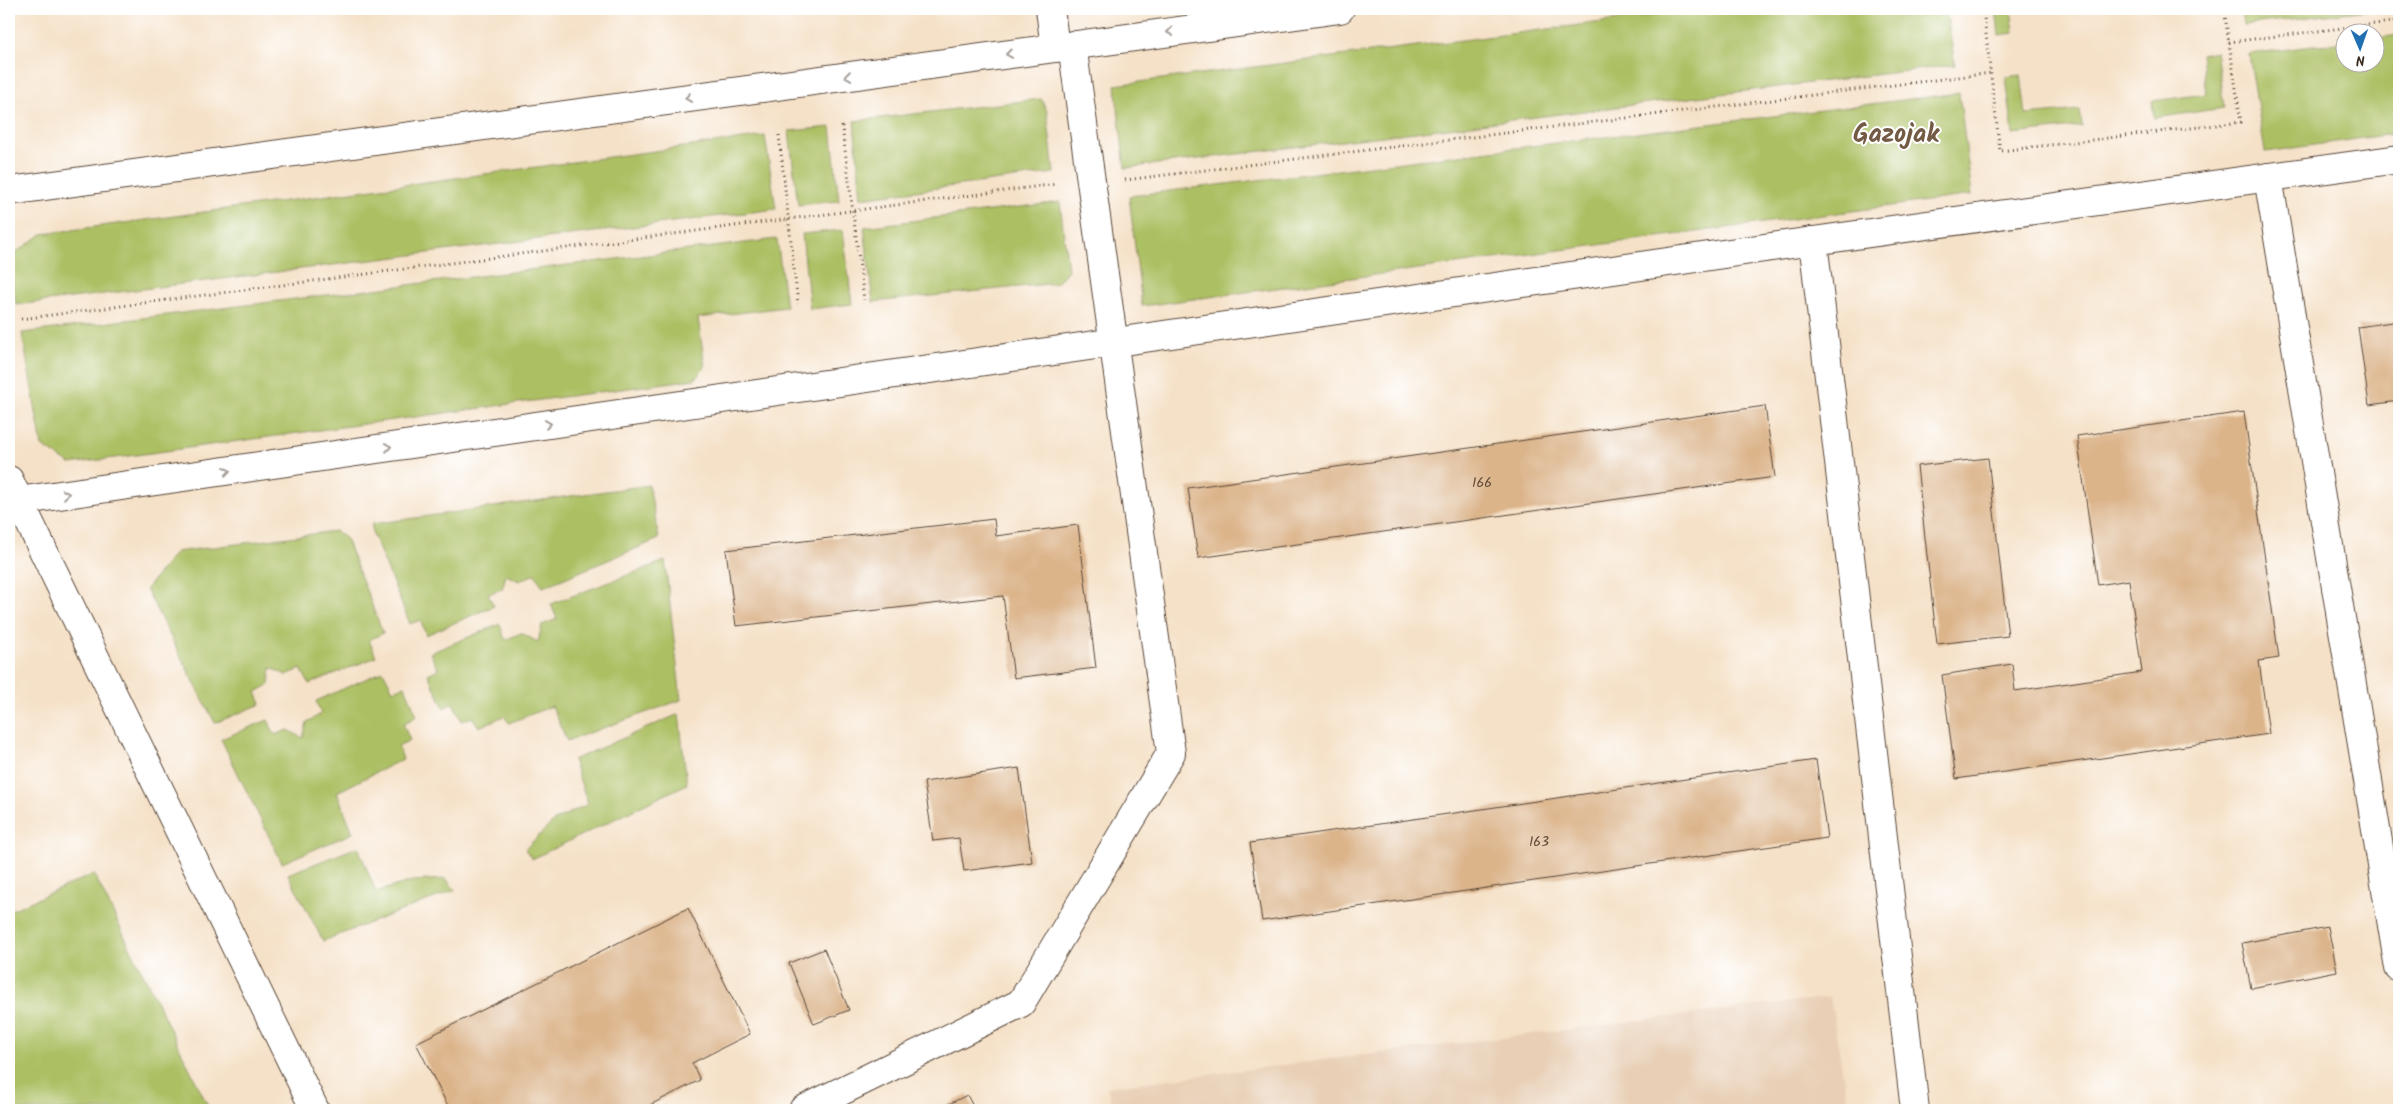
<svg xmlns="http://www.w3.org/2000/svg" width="2408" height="1119" font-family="Kalam,sans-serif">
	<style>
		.built { fill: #e8cfb5 }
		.green { fill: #acc064; stroke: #747541 }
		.building { fill: #dbb48a }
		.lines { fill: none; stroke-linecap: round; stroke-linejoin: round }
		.minor-casing { stroke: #574537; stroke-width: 30 }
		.path { stroke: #574537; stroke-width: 3; stroke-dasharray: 1 4; stroke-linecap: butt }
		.minor { stroke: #fff; stroke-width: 28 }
		.oneway { stroke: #a79f9a }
		.labels { text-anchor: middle; stroke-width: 4; stroke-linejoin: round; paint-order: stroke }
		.number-label { font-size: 14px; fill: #634c39 }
		.town-label { font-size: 26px; font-weight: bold; fill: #735a44; stroke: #fff }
	</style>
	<rect width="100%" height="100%" fill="#fff"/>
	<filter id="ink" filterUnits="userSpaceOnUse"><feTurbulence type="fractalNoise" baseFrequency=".02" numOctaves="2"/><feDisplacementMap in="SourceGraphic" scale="10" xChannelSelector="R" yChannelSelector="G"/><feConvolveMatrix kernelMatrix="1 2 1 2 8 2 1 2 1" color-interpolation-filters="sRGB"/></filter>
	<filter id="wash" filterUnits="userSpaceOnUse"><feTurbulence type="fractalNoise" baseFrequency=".0096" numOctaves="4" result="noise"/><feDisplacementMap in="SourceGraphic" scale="20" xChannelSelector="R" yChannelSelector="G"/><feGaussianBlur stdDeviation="1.12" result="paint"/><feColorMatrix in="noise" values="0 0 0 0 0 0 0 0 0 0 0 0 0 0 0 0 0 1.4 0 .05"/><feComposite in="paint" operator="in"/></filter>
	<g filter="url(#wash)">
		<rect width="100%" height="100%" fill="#f5e1c7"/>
		<!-- built -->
		<polygon class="built" points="1830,997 1849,1110 1114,1110 1107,1087"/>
		<!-- green -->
		<g class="green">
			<polygon points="1703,9 1946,9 1955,65 1125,168 1115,85"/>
			<polygon points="1996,9 2011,9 2014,33 1999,35"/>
			<polygon points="2241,9 2376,9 2243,25"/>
			<polygon points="2399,35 2399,133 2265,152 2249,54 2345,42 2346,62 2376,62 2376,38"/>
			<polygon points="2216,51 2224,108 2154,118 2152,101 2206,94 2201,54"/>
			<polygon points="2021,75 2026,115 2080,110 2082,126 2013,134 2006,77"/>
			<polygon points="1959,93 1972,195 1142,306 1129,196"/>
			<polygon points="1041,99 1047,111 1054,173 861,198 854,121"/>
			<polygon points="831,127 839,201 798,205 789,131"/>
			<polygon points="765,136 776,209 16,305 10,269 15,253 42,234"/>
			<polygon points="1060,202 1068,270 1057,283 873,302 864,227"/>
			<polygon points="843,230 852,304 810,309 802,234"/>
			<polygon points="777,239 786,307 698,318 705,367 695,379 70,464 42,446 22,333"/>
			<polygon points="649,485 659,539 543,587 535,574 519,581 506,575 502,589 488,594 494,606 426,635 420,620 410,624 372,532 372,524"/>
			<polygon points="335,531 346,539 383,633 369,640 376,657 309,684 301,669 286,675 271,668 269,685 256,692 261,704 215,723 146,589 176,552"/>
			<polygon points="665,561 681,700 567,741 552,706 509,723 504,716 479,727 472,717 462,721 453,703 444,708 428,674 438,669 430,653 500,624 505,640 521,633 538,642 542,625 557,619 551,604"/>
			<polygon points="383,671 393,690 405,686 417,716 403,724 410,740 398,746 403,759 337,792 353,833 282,863 221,739 268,720 275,735 288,730 303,738 307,722 321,714 316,701"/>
			<polygon points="679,714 687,784 532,859 525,849 554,821 588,804 573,760"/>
			<polygon points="358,847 376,892 412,881 446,879 455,890 323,941 288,874"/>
			<polygon points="94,874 210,1110 9,1110 9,911"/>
		</g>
		<g id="blocks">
			<!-- building -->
			<g class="building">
				<polygon points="2399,321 2399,401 2369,405 2358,327"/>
				<polygon points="1765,406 1775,477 1198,558 1188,488"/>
				<polygon points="2244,412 2279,658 2259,661 2269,734 1956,779 1942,675 2012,664 2015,691 2142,672 2129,580 2098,585 2077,436"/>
				<polygon points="1988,458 2008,636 1937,644 1917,466"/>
				<polygon points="994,519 996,536 1078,525 1096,668 1014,678 1003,596 736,626 726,550"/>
				<polygon points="1816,760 1827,838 1262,921 1250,843"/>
				<polygon points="1019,768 1032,862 964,871 959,838 933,841 924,782"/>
				<polygon points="688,908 750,1034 692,1063 700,1080 640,1110 450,1110 416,1043"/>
				<polygon points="2328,927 2337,971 2251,988 2242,943"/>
				<polygon points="824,949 849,1010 814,1024 789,963"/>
				<polygon points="967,1095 975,1110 937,1110"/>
			</g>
		</g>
	</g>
	<g filter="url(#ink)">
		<use href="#blocks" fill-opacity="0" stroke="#574537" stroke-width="1"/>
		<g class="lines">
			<defs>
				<g id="minor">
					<polyline points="1050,9 1055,48"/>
					<polyline points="2268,177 2399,968"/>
					<polyline points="9,191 1340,9"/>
					<polyline points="1813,241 1915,1110"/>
					<polyline points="9,480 315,1110"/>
					<polyline points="18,501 1813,241 2399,159"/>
					<polyline points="803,1110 1021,1003 1171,753 1072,45"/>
				</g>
			</defs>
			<!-- minor casing -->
			<use href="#minor" class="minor-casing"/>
			<!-- path -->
			<g class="path">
				<polyline points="1983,9 2000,151 2241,122 2224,9"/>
				<polyline points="2229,42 2399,21"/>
				<polyline points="842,126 864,300"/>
				<polyline points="779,135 798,304"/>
				<polyline points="1125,180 1991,73"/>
				<polyline points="21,319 1057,184"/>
			</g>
			<!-- minor -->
			<use href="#minor" class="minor"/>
		</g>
		<!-- one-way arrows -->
		<defs><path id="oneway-chevron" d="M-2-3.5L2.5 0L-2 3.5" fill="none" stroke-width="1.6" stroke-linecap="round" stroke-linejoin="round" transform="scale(1.25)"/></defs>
		<g class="oneway">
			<use href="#oneway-chevron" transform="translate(1170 32) rotate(172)"/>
			<use href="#oneway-chevron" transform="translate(1009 54) rotate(172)"/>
			<use href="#oneway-chevron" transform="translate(848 76) rotate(172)"/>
			<use href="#oneway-chevron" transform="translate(688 98) rotate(172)"/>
			<use href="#oneway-chevron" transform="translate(548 424) rotate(-8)"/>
			<use href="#oneway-chevron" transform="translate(388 447) rotate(-8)"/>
			<use href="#oneway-chevron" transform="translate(227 471) rotate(-8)"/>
			<use href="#oneway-chevron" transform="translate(66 494) rotate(-8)"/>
		</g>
	</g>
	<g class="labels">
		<!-- number labels -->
		<g class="number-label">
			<text x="1482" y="487">166</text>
			<text x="1539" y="846">163</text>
		</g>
		<!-- town labels -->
		<g class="town-label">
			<text x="1896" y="142">Gazojak</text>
		</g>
	</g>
	<!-- margin -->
	<rect width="2408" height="1119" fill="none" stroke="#fff" stroke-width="30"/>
	<!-- north arrow -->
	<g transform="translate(2360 48) rotate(178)"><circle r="24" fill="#ffffff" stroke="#b1aaa5"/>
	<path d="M0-4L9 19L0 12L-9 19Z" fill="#1f6fb2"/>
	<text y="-8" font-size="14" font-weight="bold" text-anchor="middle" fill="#3b2a1e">N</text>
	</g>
</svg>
